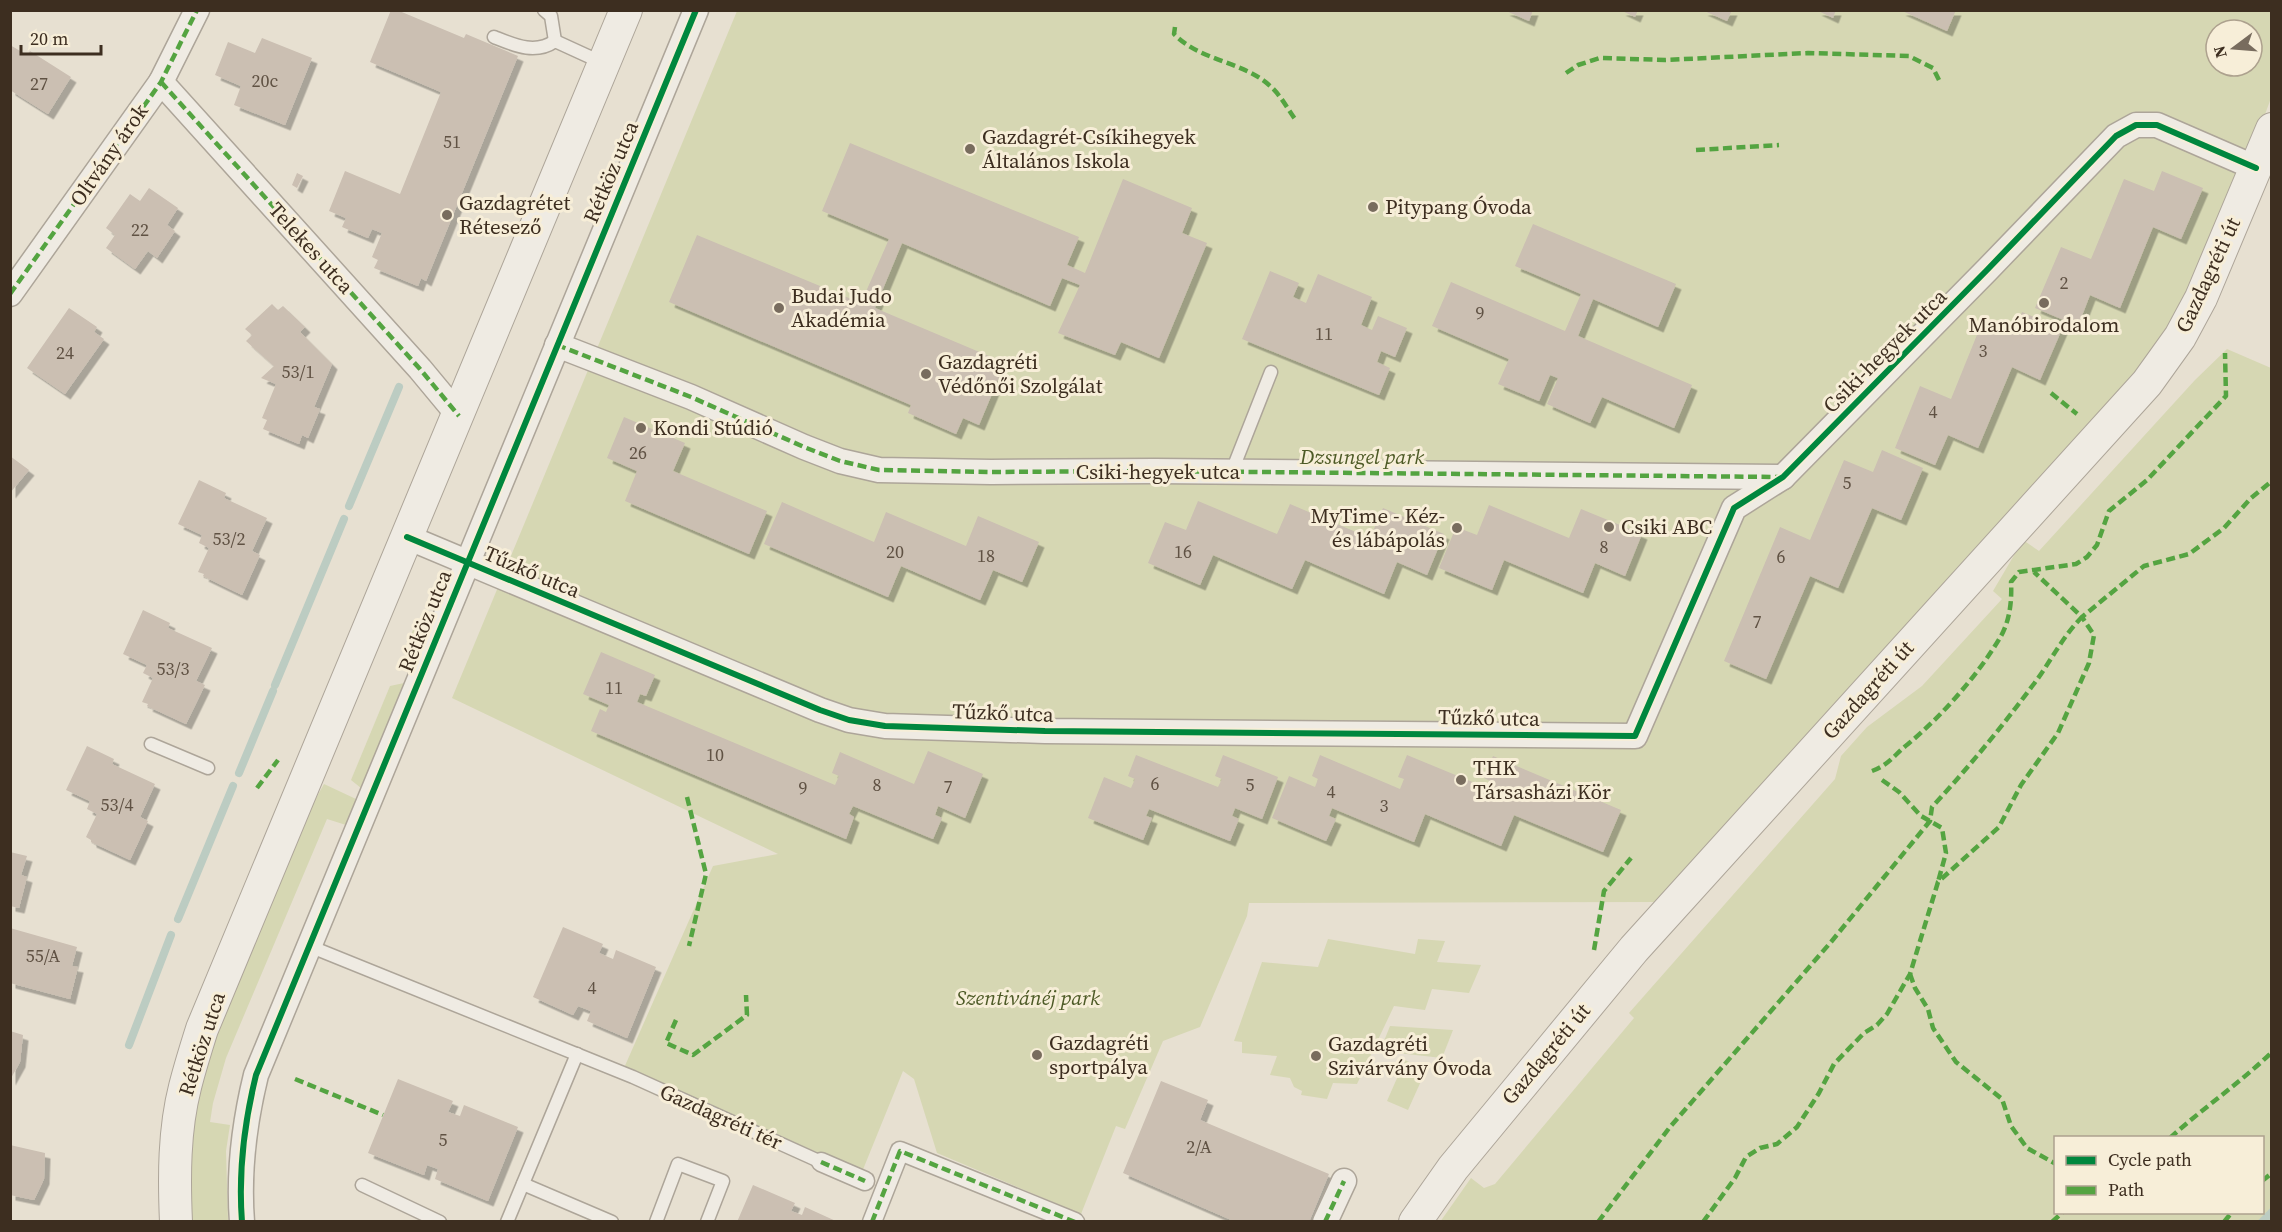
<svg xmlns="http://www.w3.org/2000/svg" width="2282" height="1232" font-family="'Source Serif 4',serif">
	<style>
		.green { fill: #d6d7b3; fill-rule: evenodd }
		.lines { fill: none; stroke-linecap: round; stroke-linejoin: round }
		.stream { stroke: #bcccc2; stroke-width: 8 }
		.building { fill: #cbbfb2; filter: url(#shadow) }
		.service-casing { stroke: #ada599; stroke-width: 15 }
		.pedestrian-casing { stroke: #ada599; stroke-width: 21 }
		.minor-casing { stroke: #ada599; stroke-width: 27 }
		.tertiary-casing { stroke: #ada599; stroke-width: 34 }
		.service { stroke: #efebe3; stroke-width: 12 }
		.pedestrian { stroke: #efebe3; stroke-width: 18 }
		.minor { stroke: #efebe3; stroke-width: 24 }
		.tertiary { stroke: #efebe3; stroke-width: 32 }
		.quiet { stroke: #54a441; stroke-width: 4.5; stroke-dasharray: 9 4.5; stroke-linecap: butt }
		.cycleway-casing { stroke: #f7eed8; stroke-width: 10 }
		.cycleway { stroke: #00873e; stroke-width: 6 }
		.poi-dot { fill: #786c5e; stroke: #f7eed8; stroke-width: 2 }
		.labels { text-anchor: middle; stroke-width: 6; stroke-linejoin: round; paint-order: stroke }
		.number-label { font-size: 18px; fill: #605244 }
		.poi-label { font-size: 21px; fill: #3d2e20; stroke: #f7eed8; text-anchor: start }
		.street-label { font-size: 21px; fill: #3d2e20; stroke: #f7eed8 }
		.park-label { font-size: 21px; font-style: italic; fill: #4d5a26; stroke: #f7eed8 }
	</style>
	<defs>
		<filter id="shadow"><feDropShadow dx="5.5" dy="5.5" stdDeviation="0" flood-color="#0004"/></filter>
	</defs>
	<rect width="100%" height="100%" fill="#e7e0d1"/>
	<!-- green -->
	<g class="green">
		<path d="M737 11H2271V98L2195 306 1664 902 1249 903 1247 916 1200 1027 1163 1041 1125 1129 1116 1126 1081 1214 937 1153 914 1079 903 1071 862 1172 624 1068 713 866 778 854 452 698ZM2216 30H2252V66H2216Z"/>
		<path d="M2227 349 2271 368V1221L1440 1222 1471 1178 1484 1188 1495 1184 1634 1018 1629 1013 1835 779 1841 756 1867 727 1922 686 2002 599 1993 591 2023 540 2039 551 2195 380ZM2056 1138H2262V1212H2056Z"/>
		<polygon points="428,625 411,666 406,666 412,651 405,648 413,630"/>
		<polygon points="404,683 361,788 351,780 390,686"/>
		<polygon points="324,784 356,799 346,825 327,819 226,1058 213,1103 210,1122 230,1125 226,1151 228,1221 192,1222 188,1175 198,1098 210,1049 311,807"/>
		<polygon points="1328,939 1415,954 1418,939 1445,941 1437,962 1481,965 1469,993 1432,989 1425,1010 1394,1006 1357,1084 1333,1083 1327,1099 1301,1095 1302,1091 1294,1087 1290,1078 1270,1075 1277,1056 1242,1053 1242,1042 1234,1041 1262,962 1318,967"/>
		<polygon points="1390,1026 1453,1030 1442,1058 1380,1051"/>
		<polygon points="1405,1060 1426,1070 1408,1110 1387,1101"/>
	</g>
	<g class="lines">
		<!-- stream -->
		<g class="stream">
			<polyline points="349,506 399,387"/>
			<polyline points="275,685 344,519"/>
			<polyline points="239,773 273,691"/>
			<polyline points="178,919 233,786"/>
			<polyline points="129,1045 171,935"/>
			<polyline points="2262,1222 2272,1212"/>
		</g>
	</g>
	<!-- building -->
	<g class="building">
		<polygon points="391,10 397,10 464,38 466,34 518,56 426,281 421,278 418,286 374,268 378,260 372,257 382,233 372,229 368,238 342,227 346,218 329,211 345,171 400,194 441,92 370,62"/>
		<polygon points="1504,10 1533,10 1529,21"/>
		<polygon points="1620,10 1638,10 1635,17"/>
		<polygon points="1702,10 1732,10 1727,21"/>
		<polygon points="1816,10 1836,10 1833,18"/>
		<polygon points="1900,10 1956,10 1947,31"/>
		<polygon points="262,38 312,58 285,125 234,105 241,86 215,75 228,42 255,53"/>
		<polygon points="10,45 27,55 30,51 71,77 48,114 10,90"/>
		<polygon points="850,143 1079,237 1067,265 1085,273 1123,179 1192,208 1182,233 1207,243 1159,358 1121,342 1115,355 1058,333 1080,285 1062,278 1050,306 902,243 875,308 996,359 993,366 1002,370 979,425 963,418 956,434 908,413 911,405 669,302 697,235 861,303 889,239 822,211"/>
		<polygon points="2162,171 2203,188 2181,239 2153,227 2120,308 2090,295 2078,326 2035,308 2061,247 2091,259 2124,179 2154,191"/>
		<polygon points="297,173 303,176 297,188 292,185"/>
		<polygon points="149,188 178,208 167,225 175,231 157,258 148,251 135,269 106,248 115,235 106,228 130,194 140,201"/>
		<polygon points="1533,224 1676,284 1658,327 1593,299 1578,336 1692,385 1674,428 1602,397 1590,423 1547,404 1558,378 1550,375 1539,401 1498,384 1509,359 1432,326 1451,282 1565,331 1581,294 1515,266"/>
		<polygon points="1270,271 1299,283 1293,297 1306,303 1318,274 1372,297 1361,325 1372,330 1378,316 1407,328 1395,357 1381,351 1377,362 1390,368 1379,395 1242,339"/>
		<polygon points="272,304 278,310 283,306 305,327 300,332 332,364 314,407 320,409 308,438 302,435 299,444 263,429 267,420 262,418 276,384 261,378 274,366 246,341 252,335 245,329"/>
		<polygon points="69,308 97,327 94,332 104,339 65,394 27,368"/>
		<polygon points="2022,312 2062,329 2040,380 2012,367 1978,448 1948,435 1935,465 1895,448 1920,386 1951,399 1983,320 2014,333"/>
		<polygon points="624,417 685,443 673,471 767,511 749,554 625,501 637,471 607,458"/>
		<polygon points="1882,450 1923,468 1901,520 1872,508 1838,588 1810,576 1766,679 1724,661 1780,527 1810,540 1844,460 1873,472"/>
		<polygon points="10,456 29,470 10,493"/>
		<polygon points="199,480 226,493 224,498 267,518 252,551 260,555 242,595 203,576 204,574 198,572 209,548 199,543 202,535 178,524"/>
		<polygon points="1198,501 1277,534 1290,504 1370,538 1383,508 1444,534 1427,575 1397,562 1384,594 1305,560 1292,589 1213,555 1200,585 1148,563 1165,522 1186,530"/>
		<polygon points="782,502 874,542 886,512 966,546 978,516 1039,542 1022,582 993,570 980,600 901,566 888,597 764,544"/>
		<polygon points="1489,505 1569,538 1581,509 1642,534 1625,576 1595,563 1583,593 1504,560 1492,590 1439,568 1456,527 1477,535"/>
		<polygon points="143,610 170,623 168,628 212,648 196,681 205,685 186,724 147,706 148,704 142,702 153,678 143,673 147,665 123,654"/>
		<polygon points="601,652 655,675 646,696 640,694 637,702 835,785 839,776 832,773 840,752 914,784 928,751 983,774 965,818 938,806 935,815 942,818 933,839 853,806 849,814 854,817 846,839 591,731 600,709 606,712 609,705 583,694"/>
		<polygon points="87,746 114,759 112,764 155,784 140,817 148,821 130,860 91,842 91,840 86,837 97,814 87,809 90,801 66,790"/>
		<polygon points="1136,755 1218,787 1222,779 1215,776 1223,755 1278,777 1262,819 1235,808 1232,816 1239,819 1230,841 1149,809 1146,816 1152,818 1143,840 1088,818 1104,777 1131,788 1135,779 1128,776"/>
		<polygon points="1320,755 1400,789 1404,779 1398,777 1407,755 1487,788 1490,781 1484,778 1493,756 1621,810 1603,852 1514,815 1501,846 1425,814 1414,842 1332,808 1329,816 1336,819 1326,841 1272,818 1289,776 1315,787 1318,779 1312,776"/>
		<polygon points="10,852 27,856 21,875 27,877 19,908 10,906"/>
		<polygon points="563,927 603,944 599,953 613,959 616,950 656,967 627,1038 587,1021 591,1011 578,1006 573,1015 533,997"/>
		<polygon points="10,928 77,947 72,966 78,967 70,999 10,983"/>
		<polygon points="10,1031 23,1035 20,1062 10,1080"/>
		<polygon points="398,1079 453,1101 448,1112 460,1116 464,1105 518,1127 488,1201 435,1179 438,1169 427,1165 424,1175 368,1153"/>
		<polygon points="1161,1081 1208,1100 1200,1120 1329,1174 1309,1222 1236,1222 1123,1173"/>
		<polygon points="10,1145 45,1153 44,1179 34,1200 10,1195"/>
		<polygon points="753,1185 795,1203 791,1211 802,1215 805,1207 838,1222 737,1222"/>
	</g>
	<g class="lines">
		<defs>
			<g id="service">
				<polyline points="544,10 551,16 555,41"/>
				<path d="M494 37C514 45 535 55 555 41L603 63"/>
				<polyline points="1232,471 1271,372"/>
				<polyline points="151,744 208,768"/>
				<polyline points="309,946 633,1077 821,1162"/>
				<polyline points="523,1184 612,1222"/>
				<polyline points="362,1185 440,1222"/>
				<polyline points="507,1222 577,1054"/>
				<polyline points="656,1222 678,1164 723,1181 707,1222"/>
			</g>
			<g id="pedestrian">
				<polyline points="821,1162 865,1181"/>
				<polyline points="872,1222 900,1151 1075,1222"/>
			</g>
			<g id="minor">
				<polyline points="161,82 420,369 459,416"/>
				<polyline points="10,294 161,82 197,10"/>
				<polyline points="557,345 691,397 804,447 840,461 879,470 991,472 1155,471 1783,477"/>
				<polyline points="407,537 820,710 849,720 885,726 1045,731 1635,736 1734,508 1783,477 1987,270 2116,136 2136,125 2157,125 2256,168"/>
				<path d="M242 1222C238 1171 244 1124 256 1075L696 10"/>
				<polyline points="1325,1222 1344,1181"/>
			</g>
			<g id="tertiary">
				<path d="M176 1222C174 1177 174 1130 185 1087 190 1067 196 1048 202 1029L626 10"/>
				<polyline points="1415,1222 1453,1168 1634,949 2147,383 2180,337 2201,298 2272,129"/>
			</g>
		</defs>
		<!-- service casing -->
		<use href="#service" class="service-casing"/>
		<!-- pedestrian casing -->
		<use href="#pedestrian" class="pedestrian-casing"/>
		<!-- minor casing -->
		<use href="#minor" class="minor-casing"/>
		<!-- tertiary casing -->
		<use href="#tertiary" class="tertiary-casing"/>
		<!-- service -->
		<use href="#service" class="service"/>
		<!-- pedestrian -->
		<use href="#pedestrian" class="pedestrian"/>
		<!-- minor -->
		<use href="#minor" class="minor"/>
		<!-- tertiary -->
		<use href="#tertiary" class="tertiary"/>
		<!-- quiet -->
		<g class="quiet">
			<path d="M1175 27 1174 34C1200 61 1242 61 1269 85 1280 94 1287 108 1295 119"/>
			<polyline points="1566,73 1578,65 1600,58 1665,60 1808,53 1909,56 1933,68 1941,84"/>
			<polyline points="161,82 420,369 459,416"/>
			<polyline points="1696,150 1779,145"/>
			<polyline points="10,294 161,82 197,10"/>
			<polyline points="557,345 691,397 804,447 840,461 879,470 991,472 1155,471 1780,477"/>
			<polyline points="2051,393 2077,414"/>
			<path d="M1872 771C1890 764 1894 755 1908 744 1942 716 1979 674 2001 636 2010 620 2012 600 2011 582L2019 572 2076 564 2087 557 2097 545 2109 511 2147 480 2226 396 2225 353"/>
			<polyline points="1882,780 1899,792 1921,816 1942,828 1946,853 1938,882"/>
			<polyline points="257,788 278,760"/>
			<polyline points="687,797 706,874 689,946"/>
			<polyline points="1594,950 1604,891 1631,858"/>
			<polyline points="1910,974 1915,988 1928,1009 1933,1028 1956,1062 2002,1099 2011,1126 2027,1148 2056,1164"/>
			<polyline points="676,1020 666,1043 693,1055 747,1015 746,995"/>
			<polyline points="295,1079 383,1115"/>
			<path d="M2170 1138C2203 1108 2240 1083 2272 1052"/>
			<polyline points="821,1162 865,1181"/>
			<polyline points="2262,1181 2272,1173"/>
			<polyline points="872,1222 900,1151 1075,1222"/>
			<polyline points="1325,1222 1344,1181"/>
			<path d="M1598 1222 1670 1127 1831 942 1930 821 1932 807C1968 768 2001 728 2033 685 2050 663 2062 637 2082 617L2034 572"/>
			<polyline points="1703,1222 1735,1178 1746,1157 1760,1148 1777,1144 1797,1127 1819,1093 1834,1064 1864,1033 1877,1025 1887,1014 1910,974 1938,882 1999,827 2021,785 2058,733 2089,663 2094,635 2082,617 2144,566 2189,554 2224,528 2251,498 2272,481"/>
			<polyline points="2052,1222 2063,1212"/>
			<polyline points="2224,1222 2232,1212"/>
		</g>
		<defs>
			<g id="cycleway">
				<polyline points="407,537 820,710 849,720 885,726 1045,731 1635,736 1734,508 1783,477 1987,270 2116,136 2136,125 2157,125 2256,168"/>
				<path d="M242 1222C238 1171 244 1124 256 1075L696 10"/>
			</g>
		</defs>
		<!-- cycleway casing -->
		<use href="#cycleway" class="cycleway-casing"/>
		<!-- cycleway -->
		<use href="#cycleway" class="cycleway"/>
	</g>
	<!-- markers -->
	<g class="poi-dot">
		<circle cx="970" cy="149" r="6"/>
		<circle cx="1373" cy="207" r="6"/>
		<circle cx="447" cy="215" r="6"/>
		<circle cx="2044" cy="303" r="6"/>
		<circle cx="779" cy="308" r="6"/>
		<circle cx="926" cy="374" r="6"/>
		<circle cx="641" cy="428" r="6"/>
		<circle cx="1609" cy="527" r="6"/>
		<circle cx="1457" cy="528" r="6"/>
		<circle cx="1461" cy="780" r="6"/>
		<circle cx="1037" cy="1055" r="6"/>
		<circle cx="1316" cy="1056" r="6"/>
	</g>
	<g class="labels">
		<!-- number labels -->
		<g class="number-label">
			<text x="265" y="87">20c</text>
			<text x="39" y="90">27</text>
			<text x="452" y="148">51</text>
			<text x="140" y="236">22</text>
			<text x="2064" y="289">2</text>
			<text x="1480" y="319">9</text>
			<text x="1324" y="340">11</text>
			<text x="1983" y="357">3</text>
			<text x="65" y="359">24</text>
			<text x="298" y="378">53/1</text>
			<text x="1933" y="418">4</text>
			<text x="638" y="459">26</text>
			<text x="1847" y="489">5</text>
			<text x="229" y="545">53/2</text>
			<text x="1604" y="553">8</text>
			<text x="895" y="558">20</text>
			<text x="1183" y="558">16</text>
			<text x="986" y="562">18</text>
			<text x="1781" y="563">6</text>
			<text x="1757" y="628">7</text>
			<text x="173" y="675">53/3</text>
			<text x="614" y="694">11</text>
			<text x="715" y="761">10</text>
			<text x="1155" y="790">6</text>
			<text x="877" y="791">8</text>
			<text x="1250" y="791">5</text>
			<text x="948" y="793">7</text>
			<text x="803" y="794">9</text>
			<text x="1331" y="798">4</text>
			<text x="117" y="811">53/4</text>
			<text x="1384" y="812">3</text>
			<text x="43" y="962">55/A</text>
			<text x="592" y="994">4</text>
			<text x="443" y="1146">5</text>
			<text x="1199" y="1153">2/A</text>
		</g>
		<!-- poi labels -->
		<g class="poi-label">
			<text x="982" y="144">Gazdagrét-Csíkihegyek<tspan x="982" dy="24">Általános Iskola</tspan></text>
			<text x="459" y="210">Gazdagrétet<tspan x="459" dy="24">Rétesező</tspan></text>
			<text x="1385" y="214">Pitypang Óvoda</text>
			<text x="791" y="303">Budai Judo<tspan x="791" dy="24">Akadémia</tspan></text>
			<text x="2044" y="332" text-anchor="middle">Manóbirodalom</text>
			<text x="938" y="369">Gazdagréti<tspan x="938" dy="24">Védőnői Szolgálat</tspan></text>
			<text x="653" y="435">Kondi Stúdió</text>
			<text x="1445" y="523" text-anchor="end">MyTime - Kéz-<tspan x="1445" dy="24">és lábápolás</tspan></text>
			<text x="1621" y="534">Csiki ABC</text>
			<text x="1473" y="775">THK<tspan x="1473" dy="24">Társasházi Kör</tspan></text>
			<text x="1049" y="1050">Gazdagréti<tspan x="1049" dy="24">sportpálya</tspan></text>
			<text x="1328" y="1051">Gazdagréti<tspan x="1328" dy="24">Szivárvány Óvoda</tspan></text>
		</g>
		<!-- street labels -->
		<g class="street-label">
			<text transform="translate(109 155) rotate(-55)" y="7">Oltvány árok</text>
			<text transform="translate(611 172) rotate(-67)" y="7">Rétköz utca</text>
			<text transform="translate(311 248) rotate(48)" y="7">Telekes utca</text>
			<text transform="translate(2208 275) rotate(-65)" y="7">Gazdagréti út</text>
			<text transform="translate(1885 351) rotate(-45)" y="7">Csiki-hegyek utca</text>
			<text x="1158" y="479">Csiki-hegyek utca</text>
			<text transform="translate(532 572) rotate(23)" y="7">Tűzkő utca</text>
			<text transform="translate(425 621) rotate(-68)" y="7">Rétköz utca</text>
			<text transform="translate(1868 690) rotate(-48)" y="7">Gazdagréti út</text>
			<text transform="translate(1003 713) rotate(2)" y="7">Tűzkő utca</text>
			<text transform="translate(1489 718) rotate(1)" y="7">Tűzkő utca</text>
			<text transform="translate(202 1044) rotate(-72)" y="7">Rétköz utca</text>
			<text transform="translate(1546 1054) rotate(-50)" y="7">Gazdagréti út</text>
			<text transform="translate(721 1117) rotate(24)" y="7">Gazdagréti tér</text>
		</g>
		<!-- park labels -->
		<g class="park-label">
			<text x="1362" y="464">Dzsungel park</text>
			<text x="1028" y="1005">Szentivánéj park</text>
		</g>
	</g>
	<!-- border -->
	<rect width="2282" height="1232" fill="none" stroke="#3d2e20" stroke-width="24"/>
	<!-- legend -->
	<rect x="2054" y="1136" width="210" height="78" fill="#f7eed8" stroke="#ada18e" stroke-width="1.5"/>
	<rect x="2066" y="1156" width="30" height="9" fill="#00873e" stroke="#ada18e" stroke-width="1.5"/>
	<text x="2108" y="1166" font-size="18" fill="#3d2e20">Cycle path</text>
	<rect x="2066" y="1186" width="30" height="9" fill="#54a441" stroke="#ada18e" stroke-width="1.5"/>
	<text x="2108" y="1196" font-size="18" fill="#3d2e20">Path</text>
	<!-- north arrow -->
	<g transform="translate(2234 48) rotate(254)"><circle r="28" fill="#f7eed8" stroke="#ada18e" stroke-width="1.5"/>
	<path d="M0-4.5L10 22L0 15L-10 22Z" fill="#786c5e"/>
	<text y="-9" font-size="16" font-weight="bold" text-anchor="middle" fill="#3d2e20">N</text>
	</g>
	<!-- scale -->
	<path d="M21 45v9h80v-9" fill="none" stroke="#3d2e20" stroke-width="3"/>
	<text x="30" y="45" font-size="18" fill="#3d2e20" stroke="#f7eed8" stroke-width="4.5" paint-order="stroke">20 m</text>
</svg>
